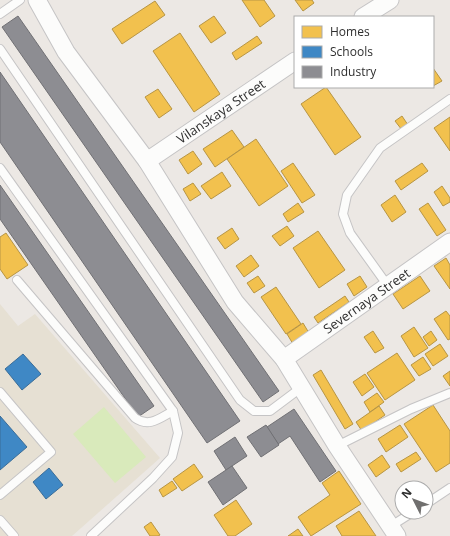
<svg xmlns="http://www.w3.org/2000/svg" width="450" height="536" font-family="'Open Sans',sans-serif">
	<style>
		.education { fill: #e6e0d3 }
		.pitch { fill: #d9eabb }
		.homes { fill: #f2c14e; stroke: #b79544 }
		.schools { fill: #3f88c5; stroke: #3a6d98 }
		.industry { fill: #8d8d92; stroke: #707074 }
		.lines { fill: none; stroke-linecap: round; stroke-linejoin: round }
		.service-casing { stroke: #c5c4c5; stroke-width: 10 }
		.minor-casing { stroke: #c5c4c5; stroke-width: 19 }
		.service { stroke: #fcfcfb; stroke-width: 8 }
		.minor { stroke: #fcfcfb; stroke-width: 17 }
		.labels { text-anchor: middle; stroke-width: 4; stroke-linejoin: round; paint-order: stroke }
		.street-label { font-size: 13px; fill: #2e2e2e; stroke: #fff }
	</style>
	<rect width="100%" height="100%" fill="#ece8e4"/>
	<!-- education -->
	<polygon class="education" points="0,304 18,326 35,314 160,458 72,536 0,536"/>
	<!-- pitch -->
	<polygon class="pitch" points="104,407 146,457 115,483 73,434"/>
	<!-- homes -->
	<g class="homes">
		<polygon points="242,0 264,0 275,16 260,27"/>
		<polygon points="295,0 312,0 314,3 303,11"/>
		<polygon points="155,1 165,15 122,44 112,29"/>
		<polygon points="214,16 226,33 211,43 199,26"/>
		<polygon points="180,33 220,94 194,112 153,51"/>
		<polygon points="257,36 262,43 236,60 232,53"/>
		<polygon points="433,68 442,81 433,86"/>
		<polygon points="326,87 361,137 335,155 301,104"/>
		<polygon points="158,89 172,109 159,118 145,97"/>
		<polygon points="402,116 408,125 402,130 395,121"/>
		<polygon points="450,117 450,151 434,128"/>
		<polygon points="232,130 244,147 215,167 203,149"/>
		<polygon points="256,139 288,186 259,206 227,159"/>
		<polygon points="193,151 202,164 188,174 179,160"/>
		<polygon points="293,163 315,195 302,203 281,171"/>
		<polygon points="422,163 428,171 401,190 395,181"/>
		<polygon points="222,172 231,186 211,199 201,186"/>
		<polygon points="193,183 201,194 190,201 183,189"/>
		<polygon points="442,186 450,198 450,202 443,206 434,192"/>
		<polygon points="395,195 406,212 392,222 381,205"/>
		<polygon points="298,203 304,212 288,222 283,214"/>
		<polygon points="428,203 446,230 437,236 419,209"/>
		<polygon points="287,226 294,236 280,246 272,236"/>
		<polygon points="232,228 239,239 225,249 217,238"/>
		<polygon points="318,231 345,270 319,288 293,248"/>
		<polygon points="6,233 28,265 7,279 0,269 0,237"/>
		<polygon points="251,255 259,266 244,277 236,266"/>
		<polygon points="446,258 450,265 450,289 434,266"/>
		<polygon points="258,276 265,286 254,293 247,283"/>
		<polygon points="360,276 367,287 354,296 347,284"/>
		<polygon points="420,276 430,291 403,309 393,294"/>
		<polygon points="276,287 301,324 286,334 261,297"/>
		<polygon points="345,296 349,302 318,323 314,317"/>
		<polygon points="446,311 450,316 450,339 448,340 434,319"/>
		<polygon points="303,323 309,333 293,344 287,334"/>
		<polygon points="414,327 428,348 414,357 401,336"/>
		<polygon points="373,331 384,348 375,353 364,337"/>
		<polygon points="431,331 437,340 429,346 423,337"/>
		<polygon points="440,344 448,356 433,366 425,354"/>
		<polygon points="397,353 415,380 385,400 367,373"/>
		<polygon points="423,357 431,369 419,376 411,365"/>
		<polygon points="321,370 353,424 345,429 313,375"/>
		<polygon points="450,371 450,386 443,376"/>
		<polygon points="365,374 374,387 362,396 353,382"/>
		<polygon points="377,393 384,402 370,412 364,402"/>
		<polygon points="433,405 450,431 450,463 436,472 404,424"/>
		<polygon points="379,406 385,415 362,431 356,422"/>
		<polygon points="400,425 408,437 386,452 378,439"/>
		<polygon points="416,452 421,459 401,472 396,464"/>
		<polygon points="382,455 390,467 376,477 368,465"/>
		<polygon points="194,464 203,477 182,491 173,479"/>
		<polygon points="339,471 361,504 311,536 298,517 330,495 322,483"/>
		<polygon points="172,481 177,488 163,497 159,490"/>
		<polygon points="236,500 252,524 235,536 228,536 214,515"/>
		<polygon points="359,511 376,536 342,536 336,526"/>
		<polygon points="151,522 160,535 158,536 150,536 144,527"/>
		<polygon points="298,529 303,536 288,536"/>
	</g>
	<!-- schools -->
	<g class="schools">
		<polygon points="23,354 41,374 22,390 5,369"/>
		<polygon points="0,416 27,447 0,470"/>
		<polygon points="49,468 63,485 46,499 33,482"/>
	</g>
	<!-- industry -->
	<g class="industry">
		<polygon points="18,16 279,391 263,402 2,27"/>
		<polygon points="0,72 240,421 207,443 0,142"/>
		<polygon points="0,185 154,406 138,417 0,219"/>
		<polygon points="294,409 336,471 320,482 290,436 278,444 267,427"/>
		<polygon points="266,425 279,445 261,457 247,437"/>
		<polygon points="235,437 247,456 226,470 214,451"/>
		<polygon points="232,466 247,488 223,505 208,482"/>
	</g>
	<g class="lines">
		<defs>
			<g id="service">
				<polyline points="0,14 20,0"/>
				<polyline points="0,49 240,400 254,411 270,411 302,387"/>
				<polyline points="0,168 173,411 178,433 172,457 153,478 91,536"/>
				<path d="M17 280 135 418C149 428 160 418 173 411"/>
				<polyline points="388,286 350,233 343,214 347,195 380,148 450,99"/>
				<polyline points="0,392 51,452 0,495"/>
				<polyline points="337,446 411,409 450,393"/>
				<polyline points="426,504 450,488"/>
				<polyline points="0,520 14,536"/>
				<polyline points="391,526 413,512"/>
			</g>
			<g id="minor">
				<polyline points="37,0 66,52 147,161 235,302 284,359 337,446 397,536"/>
				<polyline points="363,17 390,0"/>
				<path id="s1" d="M147 161 295 61"/>
				<path id="s2" d="M284 359 450 242"/>
			</g>
		</defs>
		<!-- service casing -->
		<use href="#service" class="service-casing"/>
		<!-- minor casing -->
		<use href="#minor" class="minor-casing"/>
		<!-- service -->
		<use href="#service" class="service"/>
		<!-- minor -->
		<use href="#minor" class="minor"/>
	</g>
	<g class="labels">
		<!-- street labels -->
		<g class="street-label">
			<text dy="5" stroke="none"><textPath href="#s1" startOffset="89">Vilanskaya Street</textPath></text>
			<text dy="5" stroke="none"><textPath href="#s2" startOffset="101">Severnaya Street</textPath></text>
		</g>
	</g>
	<!-- legend -->
	<rect x="294" y="16" width="140" height="72" fill="#ffffff" stroke="#ababab"/>
	<rect x="302" y="26" width="20" height="12" fill="#f2c14e" stroke="#ababab"/>
	<text x="330" y="36" font-size="12" fill="#2e2e2e">Homes</text>
	<rect x="302" y="46" width="20" height="12" fill="#3f88c5" stroke="#ababab"/>
	<text x="330" y="56" font-size="12" fill="#2e2e2e">Schools</text>
	<rect x="302" y="66" width="20" height="12" fill="#8d8d92" stroke="#ababab"/>
	<text x="330" y="76" font-size="12" fill="#2e2e2e">Industry</text>
	<!-- north arrow -->
	<g transform="translate(414 500) rotate(312)"><circle r="19" fill="#ffffff" stroke="#ababab"/>
	<path d="M0-3L7 15L0 10L-7 15Z" fill="#706f6e"/>
	<text y="-6" font-size="11" font-weight="bold" text-anchor="middle" fill="#2e2e2e">N</text>
	</g>
</svg>
